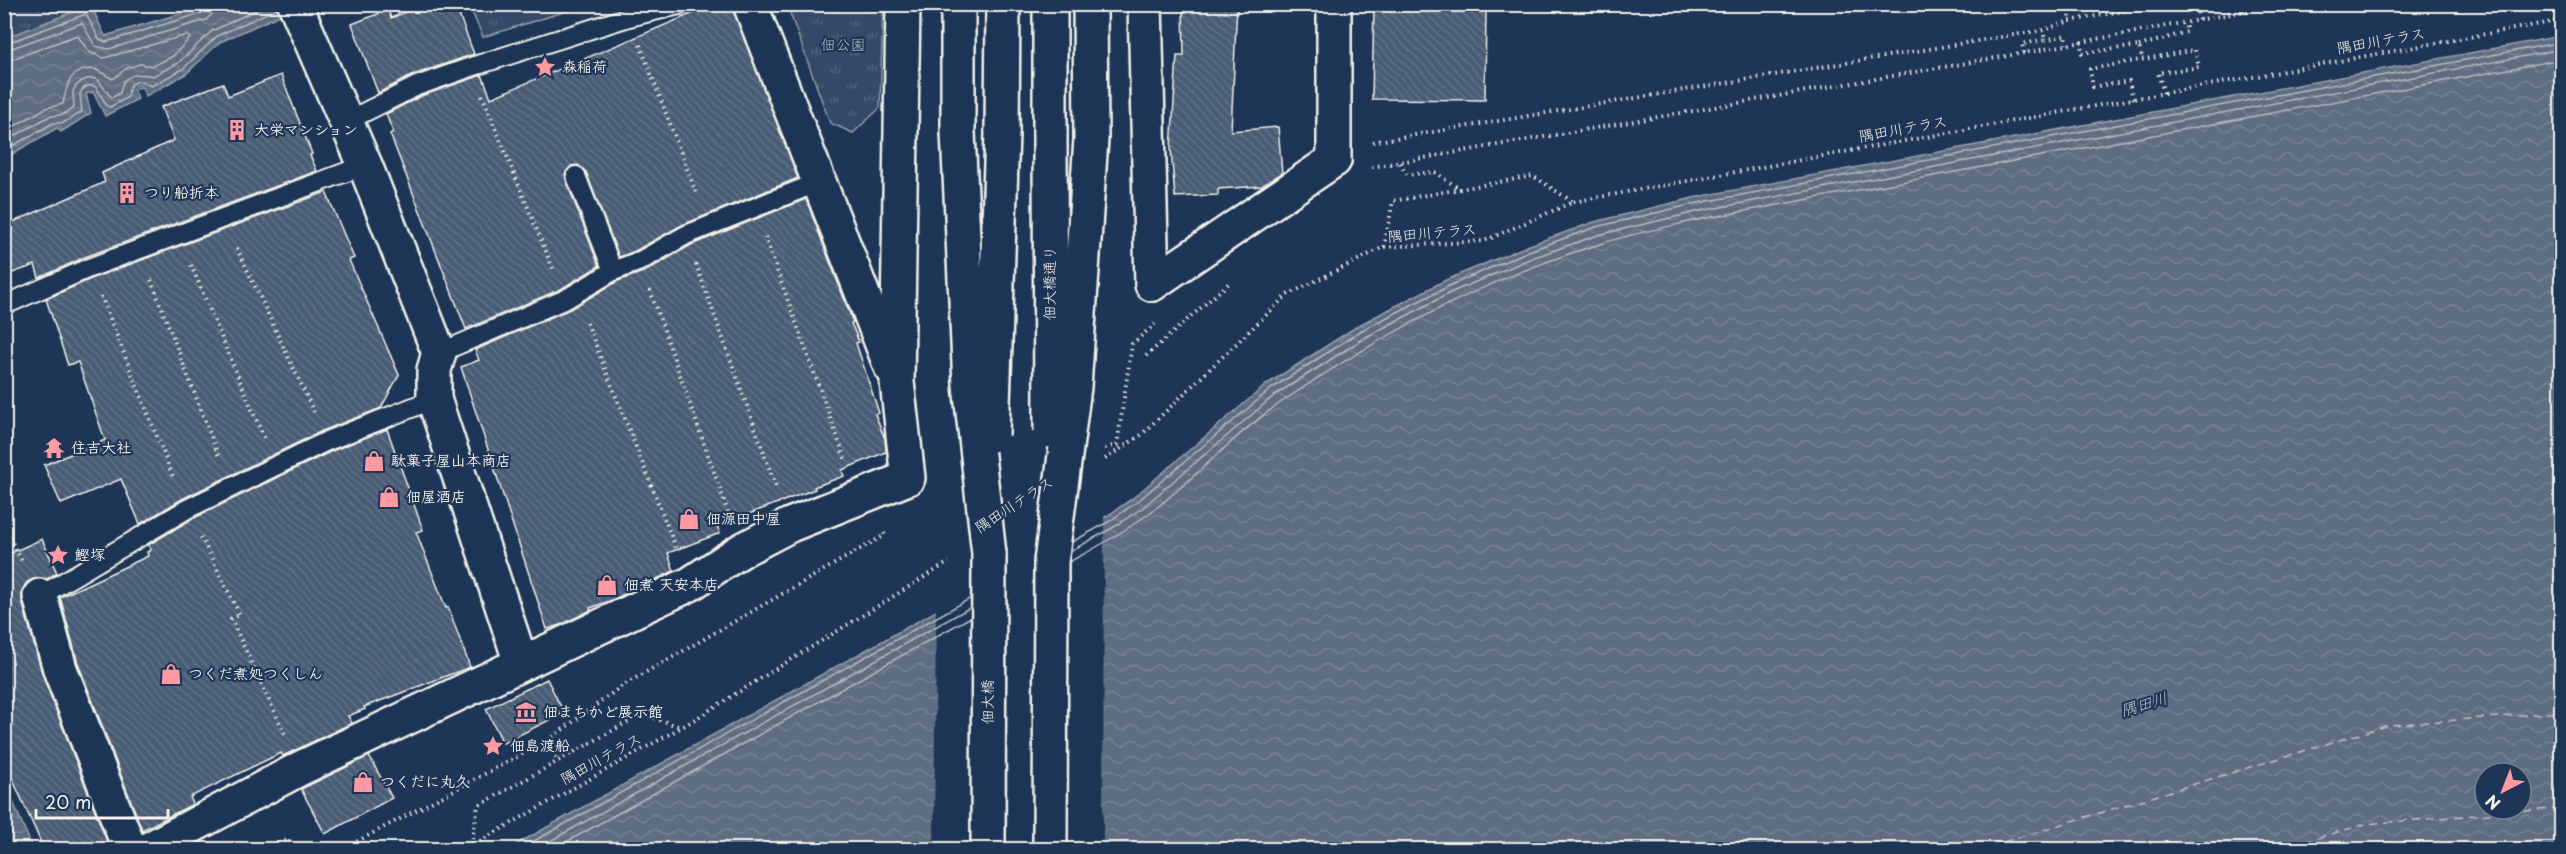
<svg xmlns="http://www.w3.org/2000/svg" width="2566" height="854" font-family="'Playpen Sans','Klee One',sans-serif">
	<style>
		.park { fill: url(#park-tufts); stroke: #949ea8; stroke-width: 1.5 }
		.water { fill: url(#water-waves); stroke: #9aa2ab; stroke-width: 1.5; fill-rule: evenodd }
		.pier { fill: #1d3557 }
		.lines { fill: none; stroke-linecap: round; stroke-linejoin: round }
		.shore { stroke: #b8bcbf; stroke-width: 1.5 }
		.ferry { stroke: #c0c3c4; stroke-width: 1.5; stroke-dasharray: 8 6; stroke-linecap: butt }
		.building { fill: url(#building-back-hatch); stroke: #f4f1e8; stroke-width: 1.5 }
		.lane-casing { stroke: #f4f1e8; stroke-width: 22 }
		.street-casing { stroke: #f4f1e8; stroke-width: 38 }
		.secondary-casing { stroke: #f4f1e8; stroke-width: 38 }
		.path { stroke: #f4f1e8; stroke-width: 4; stroke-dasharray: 1.5 4.5; stroke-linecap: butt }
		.lane { stroke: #1d3557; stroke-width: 18 }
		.street { stroke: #1d3557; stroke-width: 33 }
		.secondary { stroke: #1d3557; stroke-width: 33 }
		.secondary-bridge-casing { stroke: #f4f1e8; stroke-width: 38; stroke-linecap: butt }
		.secondary-bridge { stroke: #1d3557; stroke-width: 33 }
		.labels { text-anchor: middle; stroke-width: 4.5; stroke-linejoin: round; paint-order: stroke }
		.street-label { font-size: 15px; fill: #f4f1e8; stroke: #1d3557 }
		.park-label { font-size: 15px; fill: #bbbfc1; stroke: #1d3557 }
		.poi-label { font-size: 15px; font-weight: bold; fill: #f4f1e8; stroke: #1d3557; text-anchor: start }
		.water-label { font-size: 16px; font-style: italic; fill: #c0c3c4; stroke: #1d3557 }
	</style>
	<defs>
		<pattern id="park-tufts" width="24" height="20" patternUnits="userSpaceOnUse" patternTransform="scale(1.5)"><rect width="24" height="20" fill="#354a67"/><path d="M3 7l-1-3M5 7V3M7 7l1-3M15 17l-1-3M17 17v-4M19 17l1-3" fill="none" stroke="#53657d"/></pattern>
		<pattern id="water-waves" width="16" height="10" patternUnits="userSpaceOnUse" patternTransform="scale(1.5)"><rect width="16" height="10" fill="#5e6d82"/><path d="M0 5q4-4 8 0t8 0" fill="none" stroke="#768294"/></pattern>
		<pattern id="building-back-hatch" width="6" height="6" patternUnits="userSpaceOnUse" patternTransform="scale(1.5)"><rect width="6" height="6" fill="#485b74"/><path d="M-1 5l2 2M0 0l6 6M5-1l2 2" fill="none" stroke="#637388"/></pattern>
	</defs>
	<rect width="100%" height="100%" fill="#1d3557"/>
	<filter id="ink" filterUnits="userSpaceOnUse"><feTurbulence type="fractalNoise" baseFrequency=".0167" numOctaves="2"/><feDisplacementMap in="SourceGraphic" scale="12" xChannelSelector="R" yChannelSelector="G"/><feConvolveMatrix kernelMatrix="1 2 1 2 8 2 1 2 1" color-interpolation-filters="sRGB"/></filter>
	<g filter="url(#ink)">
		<!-- park -->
		<g class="park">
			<polygon points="5,4 92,4 92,5 5,38"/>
			<polygon points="469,5 586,5 483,37"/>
			<polygon points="787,5 883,5 880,108 853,133 830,123"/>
		</g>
		<!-- water -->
		<g class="water">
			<polygon points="91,5 105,36 209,5 302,5 220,42 186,74 146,96 142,87 133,89 138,99 105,116 93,92 86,94 91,113 61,132 57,128 5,158 5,38"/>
			<path d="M2561 36V849L506 850 1107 516 1134 497 1267 384 1359 325 1446 280 1527 246 1594 222 1697 197ZM2485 773H2521V809H2485Z"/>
			<polygon points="5,783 33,849 5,849"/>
		</g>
		<!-- pier -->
		<polygon class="pier" points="1104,514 1103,849 934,849 936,607"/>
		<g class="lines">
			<!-- shore -->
			<g class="shore">
				<polyline points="4,44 86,14 99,39 106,42 202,13 206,10 207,4"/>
				<polyline points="4,51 82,23 95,46 109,49 206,20 212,14 214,4"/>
				<path d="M4 60 13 59 77 35 89 52 104 58 187 35 190 38 173 56 153 66 140 64 127 68 113 79 95 69C69 68 67 84 63 104L46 108 4 132"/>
				<path d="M4 142 50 116 62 115 74 108 73 91C78 81 88 76 98 80L110 96 113 97 120 93C122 73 138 73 153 76L178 63 212 31 268 4"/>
				<path d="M4 151 53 123H63L82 112 80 94C82 87 90 84 96 87L107 106 110 107 128 97C129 86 129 82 142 81L151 86 183 69 217 36 278 8"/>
				<polyline points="1072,542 1110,521 1138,501 1271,389 1362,330 1449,286 1529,251 1596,227 1698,203 2562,42"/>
				<polyline points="1071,551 1114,527 1142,508 1275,395 1366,337 1452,292 1532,258 1598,235 1700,211 2562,49"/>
				<path d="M1069 562C1096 548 1122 533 1147 515 1194 480 1234 434 1283 401 1380 335 1487 278 1600 244 1633 233 1668 227 1702 219L2562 59"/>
				<polyline points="518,850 971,598"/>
				<polyline points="534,850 971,607"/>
				<polyline points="552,850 971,617"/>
			</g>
			<!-- ferry -->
			<g class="ferry">
				<polyline points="1977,850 2389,725 2562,712"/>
				<polyline points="2277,850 2365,824 2562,808"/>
			</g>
		</g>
		<!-- building -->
		<g class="building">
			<polygon points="425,4 455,4 474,54 413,75 378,93 352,24 388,10 391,18"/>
			<polygon points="715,4 732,4 798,178 682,225 635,251 619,257 586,172 578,165 571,166 565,174 566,180 599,266 561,289 466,329 390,134 393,132 386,114 421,96 482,75 491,98"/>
			<polygon points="1183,4 1237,4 1231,131 1278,127 1282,173 1262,186 1218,189 1218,195 1175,197 1171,149 1177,56 1184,56"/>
			<polygon points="1374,4 1486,4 1485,100 1372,99"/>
			<polygon points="281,75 312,154 310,155 317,171 85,257 39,278 35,265 4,276 4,226 105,182 102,173 174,140 161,107 223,83 228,96"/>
			<polygon points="326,192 354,258 349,260 399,375 381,408 322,431 182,499 140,524 121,479 61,504 44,465 105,440 78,362 68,365 46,299 93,278"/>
			<polygon points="806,199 853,322 851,323 859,342 856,343 879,413 875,414 885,439 886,452 842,470 844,476 814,487 815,489 717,526 720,533 668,553 674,571 612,600 590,608 591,610 563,624 547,629 461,367 479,360 475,350 570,309 618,281 646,271 691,245"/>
			<polygon points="387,429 423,530 416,532 446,608 448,607 470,667 364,707 365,709 348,716 352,723 283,756 281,753 190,797 193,804 142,830 78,663 60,597 148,556 147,552 151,550 148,545 192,519 332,451"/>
			<polygon points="42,539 57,573 47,579 36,578 27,582 22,591 22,601 43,676 108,844 95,849 44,849 4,760 4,556"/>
			<polygon points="547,679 564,713 503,743 486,709"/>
			<polygon points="369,756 392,798 325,834 301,789"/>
		</g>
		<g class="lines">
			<defs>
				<g id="lane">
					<polyline points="345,122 417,86 471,67 629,17 683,4"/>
					<polyline points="576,176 613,271"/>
					<polyline points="7,304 89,268 365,165"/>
					<polyline points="439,353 566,299 613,271 640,261 686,235 819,182"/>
					<polyline points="40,596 187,509 327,441 434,399"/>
				</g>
				<g id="street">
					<polyline points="750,4 891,367"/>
					<polyline points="1145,4 1152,284"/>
					<polyline points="1152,284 1334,160"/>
					<polyline points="40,596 60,669 130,850"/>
					<polyline points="147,850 301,768 690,584 742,550 790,525 908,478 897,382 903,4"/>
				</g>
				<g id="secondary">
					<polyline points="295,4 365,165 439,353 434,370 434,399 521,663"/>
					<polyline points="1002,133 1003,4"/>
					<polyline points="1050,134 1050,4"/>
					<polyline points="1334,160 1334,4"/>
					<polyline points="988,850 989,554"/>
					<polyline points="1050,850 1051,562"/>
				</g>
			</defs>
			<!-- lane casing -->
			<use href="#lane" class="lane-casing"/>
			<!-- street casing -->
			<use href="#street" class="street-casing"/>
			<!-- secondary casing -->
			<use href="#secondary" class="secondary-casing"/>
			<!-- path -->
			<g class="path">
				<polyline points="2069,4 2070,21"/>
				<polyline points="2242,4 2243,12"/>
				<polyline points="2220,6 2231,4"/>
				<polyline points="2199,20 2197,10 2220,6 2219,4"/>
				<polyline points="2045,40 2066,35 2067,44"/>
				<polyline points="2081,41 2082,53 2139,46 2143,60"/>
				<polyline points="640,45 697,195"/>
				<polyline points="2139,46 2187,32 2185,23"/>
				<polyline points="2024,53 2022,44 2045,40 2043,31"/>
				<polyline points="482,95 553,269"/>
				<polyline points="2133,99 2129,81 2093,87 2090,69 2195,50 2199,67 2158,73 2164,93"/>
				<polyline points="1373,142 2043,30 2070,21 2160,4"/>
				<polyline points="1400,163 1407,175 1434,172 1460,189"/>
				<polyline points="1372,167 2024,53 2283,4"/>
				<polyline points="765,237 846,461"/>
				<polyline points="1384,247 1393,201 1533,176 1573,202"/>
				<polyline points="237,248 314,412"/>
				<polyline points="696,264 777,489"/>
				<polyline points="191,265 264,438"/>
				<polyline points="151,280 219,457"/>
				<polyline points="650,290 728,512"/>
				<polyline points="101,296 174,479"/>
				<polyline points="587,323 676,548"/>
				<polyline points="1146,356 1229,283"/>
				<polyline points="4,409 7,414 4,415"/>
				<polyline points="1105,448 1117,445 1132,344 1155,324"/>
				<polyline points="1105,459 1141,435 1287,295 1384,247 1484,241 1573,202 2562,20"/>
				<polyline points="4,527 22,561"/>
				<polyline points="201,537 240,615 231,619 285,734"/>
				<polyline points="547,741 557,760"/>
				<polyline points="471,845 478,806 642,714 681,727"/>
				<polyline points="269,850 289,839 293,850"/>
				<polyline points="341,850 547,741 622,686 885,535 883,531"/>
				<polyline points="464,850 682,727 949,562"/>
			</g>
			<!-- lane -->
			<use href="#lane" class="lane"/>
			<!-- street -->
			<use href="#street" class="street"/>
			<!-- secondary -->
			<use href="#secondary" class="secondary"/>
			<defs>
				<g id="secondary-bridge">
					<polyline points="958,4 958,132 970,385 989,554"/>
					<polyline points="1050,134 1051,431"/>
					<polyline points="992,435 1002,133"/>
					<polyline points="1051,562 1074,387 1091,139 1090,4"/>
				</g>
			</defs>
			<!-- secondary-bridge casing -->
			<use href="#secondary-bridge" class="secondary-bridge-casing"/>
			<!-- secondary-bridge -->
			<use href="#secondary-bridge" class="secondary-bridge"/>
		</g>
	</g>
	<!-- icons -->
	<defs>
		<symbol id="sight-bare" viewBox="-9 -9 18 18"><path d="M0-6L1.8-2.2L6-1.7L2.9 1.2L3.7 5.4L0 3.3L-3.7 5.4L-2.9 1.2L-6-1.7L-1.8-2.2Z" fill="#ff9aa2" stroke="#1d3557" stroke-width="2.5" paint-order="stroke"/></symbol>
		<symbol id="building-bare" viewBox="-9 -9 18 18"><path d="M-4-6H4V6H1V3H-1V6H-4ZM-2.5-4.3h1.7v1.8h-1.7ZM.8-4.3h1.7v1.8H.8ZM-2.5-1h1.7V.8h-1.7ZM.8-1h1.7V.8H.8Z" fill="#ff9aa2" stroke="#1d3557" stroke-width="2.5" paint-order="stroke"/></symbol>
		<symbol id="temple-bare" viewBox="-9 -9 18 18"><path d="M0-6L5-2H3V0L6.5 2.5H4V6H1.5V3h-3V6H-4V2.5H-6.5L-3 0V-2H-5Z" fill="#ff9aa2" stroke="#1d3557" stroke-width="2.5" paint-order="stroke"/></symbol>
		<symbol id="shop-bare" viewBox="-9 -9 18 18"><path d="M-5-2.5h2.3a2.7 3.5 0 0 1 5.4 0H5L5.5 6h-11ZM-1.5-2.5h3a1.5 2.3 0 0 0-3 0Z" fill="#ff9aa2" stroke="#1d3557" stroke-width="2.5" paint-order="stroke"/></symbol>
		<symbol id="museum-bare" viewBox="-9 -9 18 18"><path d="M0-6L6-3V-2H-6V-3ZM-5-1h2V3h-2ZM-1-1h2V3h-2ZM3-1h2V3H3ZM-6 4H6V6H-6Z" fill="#ff9aa2" stroke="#1d3557" stroke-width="2.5" paint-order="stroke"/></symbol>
	</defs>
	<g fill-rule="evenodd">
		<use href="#sight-bare" x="530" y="52" width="30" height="30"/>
		<use href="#building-bare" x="222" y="115" width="30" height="30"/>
		<use href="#building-bare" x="112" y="178" width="30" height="30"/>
		<use href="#temple-bare" x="39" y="433" width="30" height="30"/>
		<use href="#shop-bare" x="359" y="446" width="30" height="30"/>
		<use href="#shop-bare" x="374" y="482" width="30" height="30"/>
		<use href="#shop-bare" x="674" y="504" width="30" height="30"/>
		<use href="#sight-bare" x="43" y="540" width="30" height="30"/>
		<use href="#shop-bare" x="592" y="570" width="30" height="30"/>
		<use href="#shop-bare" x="156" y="659" width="30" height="30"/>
		<use href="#museum-bare" x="511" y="697" width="30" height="30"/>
		<use href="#sight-bare" x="478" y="731" width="30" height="30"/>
		<use href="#shop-bare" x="348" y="767" width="30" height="30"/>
	</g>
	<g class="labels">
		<!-- street labels -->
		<g class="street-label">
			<text transform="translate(2381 41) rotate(-10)" y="5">隅田川テラス</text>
			<text transform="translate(1903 129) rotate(-10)" y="5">隅田川テラス</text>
			<text transform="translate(1432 233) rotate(-5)" y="5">隅田川テラス</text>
			<text transform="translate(1050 283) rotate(-90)" y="5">佃大橋通り</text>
			<text transform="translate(1014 505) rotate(-33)" y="5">隅田川テラス</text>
			<text transform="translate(988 702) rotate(-90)" y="5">佃大橋</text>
			<text transform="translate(601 759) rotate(-29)" y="5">隅田川テラス</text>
		</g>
		<!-- park labels -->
		<g class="park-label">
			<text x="843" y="50">佃公園</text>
		</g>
		<!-- poi labels -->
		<g class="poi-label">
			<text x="562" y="72">森稲荷</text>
			<text x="254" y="135">大栄マンション</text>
			<text x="144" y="198">つり船折本</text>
			<text x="71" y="453">住吉大社</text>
			<text x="391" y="466">駄菓子屋山本商店</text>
			<text x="406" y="502">佃屋酒店</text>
			<text x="706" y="524">佃源田中屋</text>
			<text x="75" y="560">鰹塚</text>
			<text x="624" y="590">佃煮 天安本店</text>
			<text x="188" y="679">つくだ煮処つくしん</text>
			<text x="543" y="717">佃まちかど展示館</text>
			<text x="510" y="751">佃島渡船</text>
			<text x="380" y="787">つくだに丸久</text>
		</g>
		<!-- water labels -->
		<g class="water-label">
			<text transform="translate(2144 704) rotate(-16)" y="6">隅田川</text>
		</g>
	</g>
	<!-- margin -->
	<rect width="2566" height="854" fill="none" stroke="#1d3557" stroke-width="24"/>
	<rect x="12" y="12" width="2542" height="830" fill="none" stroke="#f4f1e8" stroke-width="2" filter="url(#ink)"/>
	<!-- north arrow -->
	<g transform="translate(2503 791) rotate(222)"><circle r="28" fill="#1d3557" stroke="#738091" stroke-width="1.5"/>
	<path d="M0-4.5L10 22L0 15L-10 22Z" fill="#ff9aa2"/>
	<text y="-9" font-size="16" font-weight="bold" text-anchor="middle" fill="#f4f1e8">N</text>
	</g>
	<!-- scale -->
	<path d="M36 809v9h132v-9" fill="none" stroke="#f4f1e8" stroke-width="3"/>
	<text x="45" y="809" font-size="18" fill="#f4f1e8" stroke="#1d3557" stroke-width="4.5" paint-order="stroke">20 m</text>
</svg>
